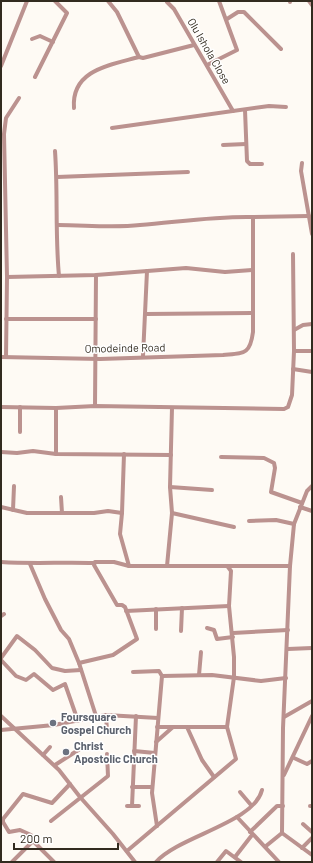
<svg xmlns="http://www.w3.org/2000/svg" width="313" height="863" font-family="Barlow,sans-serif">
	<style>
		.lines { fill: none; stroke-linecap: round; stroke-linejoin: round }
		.minor { stroke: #bb928f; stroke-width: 4 }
		.worship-dot { fill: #6b7280; stroke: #fff; stroke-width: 1.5 }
		.labels { text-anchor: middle; stroke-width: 3; stroke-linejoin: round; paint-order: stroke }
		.street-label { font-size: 11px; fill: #322b1f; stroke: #fff }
		.worship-label { font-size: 11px; font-weight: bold; fill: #5b616d; stroke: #fff; text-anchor: start }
	</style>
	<rect width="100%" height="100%" fill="#fefaf4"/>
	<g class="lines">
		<!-- minor -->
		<g class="minor">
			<polyline points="108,1 117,12 139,57"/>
			<polyline points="290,1 290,2"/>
			<polyline points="309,1 312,5"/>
			<polyline points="167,2 174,9 233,111"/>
			<polyline points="227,19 238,12 244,12 281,49"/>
			<polyline points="32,39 40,36 53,42"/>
			<polyline points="207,65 237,50 219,1"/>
			<polyline points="1,66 27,1"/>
			<polyline points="35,77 67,13 55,1"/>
			<path d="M74 108C71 70 110 65 139 57L143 58 194 45"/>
			<polyline points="245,110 247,161 250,164 262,164"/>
			<polyline points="112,128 269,106 286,107"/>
			<polyline points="223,145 246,144"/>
			<path d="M55 151C58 193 55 234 59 276"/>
			<polyline points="302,163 301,171 312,234"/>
			<polyline points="57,177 188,172"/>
			<polyline points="253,217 309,216"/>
			<polyline points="7,277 96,275 186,268 225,272 252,270"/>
			<polyline points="146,314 252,313"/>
			<polyline points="6,319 96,319"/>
			<polyline points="294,330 303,325 312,324"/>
			<polyline points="294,351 312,351"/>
			<polyline points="143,356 147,271"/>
			<path d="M1 357 100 359 223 355C244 353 250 355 253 332V217C215 216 178 222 140 225 113 228 85 225 58 225"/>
			<polyline points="6,357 7,277 4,134 6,118 19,98"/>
			<polyline points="293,369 312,372"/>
			<polyline points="95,406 96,275"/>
			<polyline points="1,407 56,408 95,406 284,409 288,407 292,395 294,351 293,254"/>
			<polyline points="20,432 20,407"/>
			<polyline points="1,452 17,453 33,451 56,454 171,455"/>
			<polyline points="56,454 56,408"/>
			<polyline points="221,457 264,458 274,463 275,468 271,492 302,503"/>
			<polyline points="170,487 212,490"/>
			<polyline points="61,497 62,513"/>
			<polyline points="1,507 27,513 94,513 108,511 122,513 120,534 129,566"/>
			<polyline points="300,507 312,511"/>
			<polyline points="13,510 14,486"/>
			<polyline points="122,513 124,454"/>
			<polyline points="172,513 234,527"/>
			<polyline points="249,521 276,520 294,524"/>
			<path d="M1 562C32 564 63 562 94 563"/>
			<polyline points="30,564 45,599 61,630 69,639 79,663 96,716"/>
			<polyline points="167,566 172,513 170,487 172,408"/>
			<polyline points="156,609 156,629"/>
			<polyline points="126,611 229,606"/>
			<polyline points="1,616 4,614"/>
			<polyline points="207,628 214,630 217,639 233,637"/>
			<polyline points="181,631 182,608"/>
			<polyline points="233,633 288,630"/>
			<polyline points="288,649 312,648"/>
			<polyline points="1,658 17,636 35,650 52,668 65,671 81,670"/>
			<polyline points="1,660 16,676 26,680 34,674 53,690 65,684 78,721"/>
			<polyline points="79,663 113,655 137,639 125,607 122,605 117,605 94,565 95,562 114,562 129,566 290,566"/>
			<polyline points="133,672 159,671 162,676 152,793 157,826"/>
			<polyline points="199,675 201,652"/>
			<polyline points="162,676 212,675 261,681 286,678"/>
			<polyline points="106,715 107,731"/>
			<polyline points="1,716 59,770 80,797 113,834 135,862"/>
			<polyline points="284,717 312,701"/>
			<polyline points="157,727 227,727"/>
			<polyline points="187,727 202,760 214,777"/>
			<polyline points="1,730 54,725 106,715 158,718"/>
			<polyline points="156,742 173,727"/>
			<polyline points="134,751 155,753"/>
			<polyline points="43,755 50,747"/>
			<polyline points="294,758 307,764 312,761"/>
			<polyline points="55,765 83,747"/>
			<polyline points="284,775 312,716"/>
			<polyline points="132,787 152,787"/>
			<polyline points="240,792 251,805"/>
			<polyline points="127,806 139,806"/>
			<polyline points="132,806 136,716"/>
			<polyline points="310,806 312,806"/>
			<polyline points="237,817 279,862"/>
			<polyline points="51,821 108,776 107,754"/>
			<polyline points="303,824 312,832"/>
			<polyline points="250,832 277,806 283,806"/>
			<polyline points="282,833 283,728 290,566 294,524 307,491 312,486"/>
			<polyline points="282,833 312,855"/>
			<polyline points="266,846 282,833"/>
			<polyline points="302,848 312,838"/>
			<polyline points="127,851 236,759 227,727 234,677 234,657 229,606 231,571 228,567"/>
			<polyline points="235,857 252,835"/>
			<polyline points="12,862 33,841"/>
			<polyline points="54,862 33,841 31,835 20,830 9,832 3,822 3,819 23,794 52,803 70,784"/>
			<path d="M156 862C179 836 254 823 262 790"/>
			<polyline points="217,862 226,851 241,862"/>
		</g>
	</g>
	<!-- markers -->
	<g class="worship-dot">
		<circle cx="53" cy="723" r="4"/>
		<circle cx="66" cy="752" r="4"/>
	</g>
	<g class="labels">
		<!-- street labels -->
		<g class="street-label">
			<text transform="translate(209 51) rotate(60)" y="4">Olu Ishola Close</text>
			<text transform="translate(125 348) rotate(-1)" y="4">Omodeinde Road</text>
		</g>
		<!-- worship labels -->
		<g class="worship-label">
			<text x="61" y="721">Foursquare<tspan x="61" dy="13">Gospel Church</tspan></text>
			<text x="74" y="750">Christ<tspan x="74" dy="13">Apostolic Church</tspan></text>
		</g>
	</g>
	<!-- border -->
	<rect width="313" height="863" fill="none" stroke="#322b1f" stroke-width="4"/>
	<!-- scale -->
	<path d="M14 843v6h104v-6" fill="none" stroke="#322b1f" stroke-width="2"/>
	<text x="20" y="843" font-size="12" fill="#322b1f" stroke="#ffffff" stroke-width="3" paint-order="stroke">200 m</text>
</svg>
